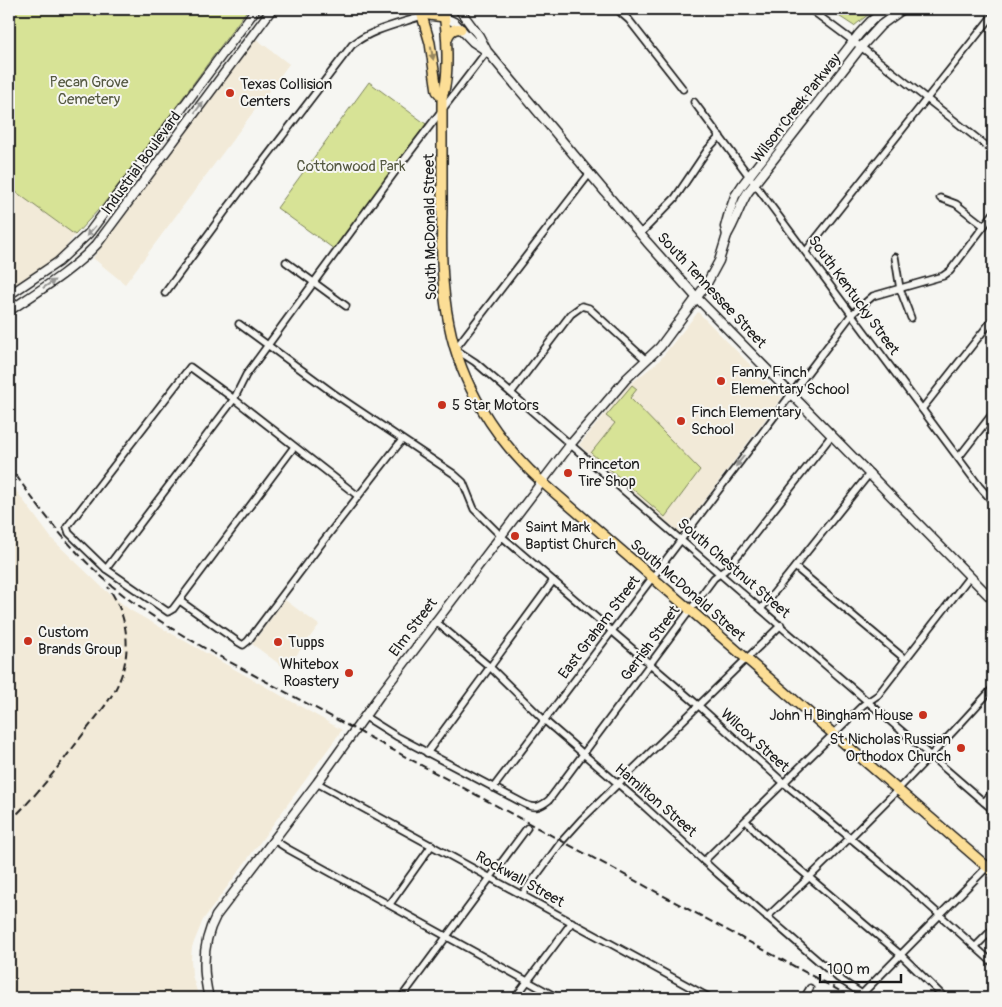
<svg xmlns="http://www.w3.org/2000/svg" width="1002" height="1007" font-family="Pangolin,sans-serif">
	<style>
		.built { fill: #f2ead8 }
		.green { fill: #d7e396; stroke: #7a8059 }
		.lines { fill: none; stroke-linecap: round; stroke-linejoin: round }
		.street-casing { stroke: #1c1c1c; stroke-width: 9 }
		.secondary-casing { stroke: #1c1c1c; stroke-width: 11 }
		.primary-casing { stroke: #1c1c1c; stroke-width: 12 }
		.street { stroke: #f6f6f2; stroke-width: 5.5 }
		.secondary { stroke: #f6f6f2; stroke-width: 8 }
		.primary { stroke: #fcde96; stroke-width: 9 }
		.rail { stroke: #1c1c1c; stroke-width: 2; stroke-dasharray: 8 4; stroke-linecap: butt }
		.oneway { fill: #97875f }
		.oneway2 { fill: #949492 }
		.poi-dot { fill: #c8321e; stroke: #f6f6f2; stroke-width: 2 }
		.labels { text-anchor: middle; stroke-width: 4; stroke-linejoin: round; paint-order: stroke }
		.park-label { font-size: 15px; fill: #545841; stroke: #f6f6f2 }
		.poi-label { font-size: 15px; fill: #1c1c1c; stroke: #f6f6f2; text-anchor: start }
		.street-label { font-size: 15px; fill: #1c1c1c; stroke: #f6f6f2 }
	</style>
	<rect width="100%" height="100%" fill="#f6f6f2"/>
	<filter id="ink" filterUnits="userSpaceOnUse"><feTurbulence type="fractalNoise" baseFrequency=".02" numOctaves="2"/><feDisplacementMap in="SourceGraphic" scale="10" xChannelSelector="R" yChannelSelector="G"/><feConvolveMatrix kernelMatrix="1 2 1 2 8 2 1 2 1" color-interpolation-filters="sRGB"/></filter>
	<g filter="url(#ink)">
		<!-- built -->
		<g class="built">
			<polygon points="255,38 289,64 125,284 93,258"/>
			<polygon points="9,187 75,235 59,256 9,289"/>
			<polygon points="698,312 782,397 680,533 579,445 629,385 658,362"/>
			<polygon points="9,481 52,539 104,589 130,610 342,730 203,920 192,947 191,959 192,975 199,998 9,998"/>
			<polygon points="285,600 319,625 286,669 252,644"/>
		</g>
		<!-- green -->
		<g class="green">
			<polygon points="9,9 248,9 120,183 101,207 75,235 9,187"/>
			<polygon points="828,9 875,9 854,26"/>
			<polygon points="369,82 426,124 334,249 277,208"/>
			<polygon points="632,385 637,389 630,398 700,470 665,517 591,453 615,423 606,416"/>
		</g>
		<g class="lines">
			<defs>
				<g id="street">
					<polyline points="810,9 861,47 993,151"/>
					<polyline points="621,13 629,20 683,89"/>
					<polyline points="694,102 979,486 993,502"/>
					<polyline points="590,173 455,349 475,362 993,810"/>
					<polyline points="940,198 956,204 984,226"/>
					<polyline points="640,234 675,198 708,149 720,136"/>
					<polyline points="806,251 993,15"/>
					<polyline points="895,257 900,289 911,318"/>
					<polyline points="286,262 346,306"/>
					<path d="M165 293 226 210 352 45C372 29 399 24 422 16"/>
					<polyline points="239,324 333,393 454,474 463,482 474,509 500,535 699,706 785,784 902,881 993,963"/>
					<polyline points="511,393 571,314 582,306 589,308 646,360"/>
					<polyline points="922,409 993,319"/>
					<polyline points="294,447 173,609 168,612 106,569 69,533 67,527 190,367 234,399 358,496"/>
					<polyline points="959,457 993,413"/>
					<polyline points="795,567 905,659"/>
					<polyline points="106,569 234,399 246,375 268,345 397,169 487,51"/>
					<polyline points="180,601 238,642 243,645 248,641 321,544 402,440"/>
					<polyline points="761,609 870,473"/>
					<polyline points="435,621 490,667 544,720 645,807 718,874 838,978 862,994"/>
					<path d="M364 716 396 736 523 803C534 809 539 808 549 800L714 578 725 570 740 553 832 435"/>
					<polyline points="427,753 553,581"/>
					<polyline points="317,783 710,998"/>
					<polyline points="493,788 852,314 873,296 943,276 950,271 993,214"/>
					<polyline points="984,802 993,792"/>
					<polyline points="746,821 759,835 901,955 945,998"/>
					<polyline points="274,840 288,849 558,998"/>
					<polyline points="704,861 863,705 878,695 970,576"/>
					<polyline points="522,895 562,841 581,820 781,625"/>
					<polyline points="390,904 432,845"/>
					<path d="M767 917C846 844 921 768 993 688"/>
					<polyline points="976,946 993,929"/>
					<polyline points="401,998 527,828"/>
					<polyline points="515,998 572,922"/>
					<polyline points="804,998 810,988"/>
					<polyline points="858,998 993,861"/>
				</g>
				<g id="secondary">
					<polyline points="459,9 479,36 487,51 647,242 697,298 993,600"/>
					<polyline points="444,17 454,22 473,42 485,50"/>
					<path d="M727 235C736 221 739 206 748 192L861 47 881 25 903 9"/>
					<polyline points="9,295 58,262 89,233 256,9"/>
					<path d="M9 311C40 290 72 271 97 244L272 9"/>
					<path d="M209 998C202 970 202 942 216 916L317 783 380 695 570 445 626 379 660 347 706 285 719 261 727 235 725 227 728 216 735 196 743 184 859 34 871 21 886 9"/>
				</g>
				<g id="primary">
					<polyline points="420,9 430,43 437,91 442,97"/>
					<polyline points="425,9 429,15 444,17"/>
					<path d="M443 9C447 29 450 78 442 97 442 133 442 170 442 207 441 246 441 285 449 324 461 385 495 439 541 481L993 872"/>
					<path d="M447 39C449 33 453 27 461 29"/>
				</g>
			</defs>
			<!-- street casing -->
			<use href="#street" class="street-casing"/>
			<!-- secondary casing -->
			<use href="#secondary" class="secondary-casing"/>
			<!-- primary casing -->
			<use href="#primary" class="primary-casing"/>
			<!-- street -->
			<use href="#street" class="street"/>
			<!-- secondary -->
			<use href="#secondary" class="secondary"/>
			<!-- primary -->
			<use href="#primary" class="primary"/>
			<!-- rail -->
			<g class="rail">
				<path d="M9 465C44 517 83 566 134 603 160 622 187 638 215 654L853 998"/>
				<path d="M9 822C35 797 56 770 78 741 91 723 106 707 116 688 133 655 129 617 108 587"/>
			</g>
		</g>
		<!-- one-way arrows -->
		<defs><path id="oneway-solid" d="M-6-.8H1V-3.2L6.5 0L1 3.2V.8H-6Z" transform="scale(1.25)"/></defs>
		<use class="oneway" href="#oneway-solid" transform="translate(432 53) rotate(79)"/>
		<g class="oneway2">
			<use href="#oneway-solid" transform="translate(199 107) rotate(-53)"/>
			<use href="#oneway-solid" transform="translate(91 231) rotate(131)"/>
			<use href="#oneway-solid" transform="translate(49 284) rotate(-34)"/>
			<use href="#oneway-solid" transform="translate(740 461) rotate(128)"/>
		</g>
	</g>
	<!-- markers -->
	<g class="poi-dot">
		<circle cx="230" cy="93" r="5"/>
		<circle cx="721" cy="381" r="5"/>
		<circle cx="442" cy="405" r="5"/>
		<circle cx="681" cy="421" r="5"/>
		<circle cx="568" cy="473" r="5"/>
		<circle cx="515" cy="536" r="5"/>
		<circle cx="28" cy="641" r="5"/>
		<circle cx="278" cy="642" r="5"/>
		<circle cx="349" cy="673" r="5"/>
		<circle cx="923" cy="715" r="5"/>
		<circle cx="961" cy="748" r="5"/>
	</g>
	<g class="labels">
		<!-- park labels -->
		<g class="park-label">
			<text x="89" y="87">Pecan Grove<tspan x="89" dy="17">Cemetery</tspan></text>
			<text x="351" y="171">Cottonwood Park</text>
		</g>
		<!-- poi labels -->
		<g class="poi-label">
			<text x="240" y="89">Texas Collision<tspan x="240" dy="17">Centers</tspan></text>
			<text x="731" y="377">Fanny Finch<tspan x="731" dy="17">Elementary School</tspan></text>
			<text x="452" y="410">5 Star Motors</text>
			<text x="691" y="417">Finch Elementary<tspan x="691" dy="17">School</tspan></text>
			<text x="578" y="469">Princeton<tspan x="578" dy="17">Tire Shop</tspan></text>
			<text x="525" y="532">Saint Mark<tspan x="525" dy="17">Baptist Church</tspan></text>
			<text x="38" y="637">Custom<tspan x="38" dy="17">Brands Group</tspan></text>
			<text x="288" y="647">Tupps</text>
			<text x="339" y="669" text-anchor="end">Whitebox<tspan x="339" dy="17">Roastery</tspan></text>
			<text x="913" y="720" text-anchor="end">John H Bingham House</text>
			<text x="951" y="744" text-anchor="end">St Nicholas Russian<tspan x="951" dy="17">Orthodox Church</tspan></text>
		</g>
		<!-- street labels -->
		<g class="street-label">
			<text transform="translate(796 108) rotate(-52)" y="5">Wilson Creek Parkway</text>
			<text transform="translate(141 163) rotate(-54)" y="5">Industrial Boulevard</text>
			<text transform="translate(430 227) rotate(-91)" y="5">South McDonald Street</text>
			<text transform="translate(712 290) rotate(47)" y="5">South Tennessee Street</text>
			<text transform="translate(854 295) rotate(54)" y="5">South Kentucky Street</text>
			<text transform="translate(734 568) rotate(41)" y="5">South Chestnut Street</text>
			<text transform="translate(688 590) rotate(41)" y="5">South McDonald Street</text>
			<text transform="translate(413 627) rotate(-53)" y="5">Elm Street</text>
			<text transform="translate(599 627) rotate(-53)" y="5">East Graham Street</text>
			<text transform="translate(650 643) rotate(-54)" y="5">Gerrish Street</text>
			<text transform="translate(755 740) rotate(42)" y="5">Wilcox Street</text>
			<text transform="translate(656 800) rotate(41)" y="5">Hamilton Street</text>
			<text transform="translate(520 879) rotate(29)" y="5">Rockwall Street</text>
		</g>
	</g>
	<!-- margin -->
	<rect width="1002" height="1007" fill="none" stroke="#f6f6f2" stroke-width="30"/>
	<rect x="15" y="15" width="972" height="977" fill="none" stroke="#1c1c1c" stroke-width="2" filter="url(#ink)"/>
	<!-- scale -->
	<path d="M820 974v8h81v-8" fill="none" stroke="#1c1c1c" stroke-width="2.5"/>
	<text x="827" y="974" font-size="15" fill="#1c1c1c" stroke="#f6f6f2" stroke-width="4" paint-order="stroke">100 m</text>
</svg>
